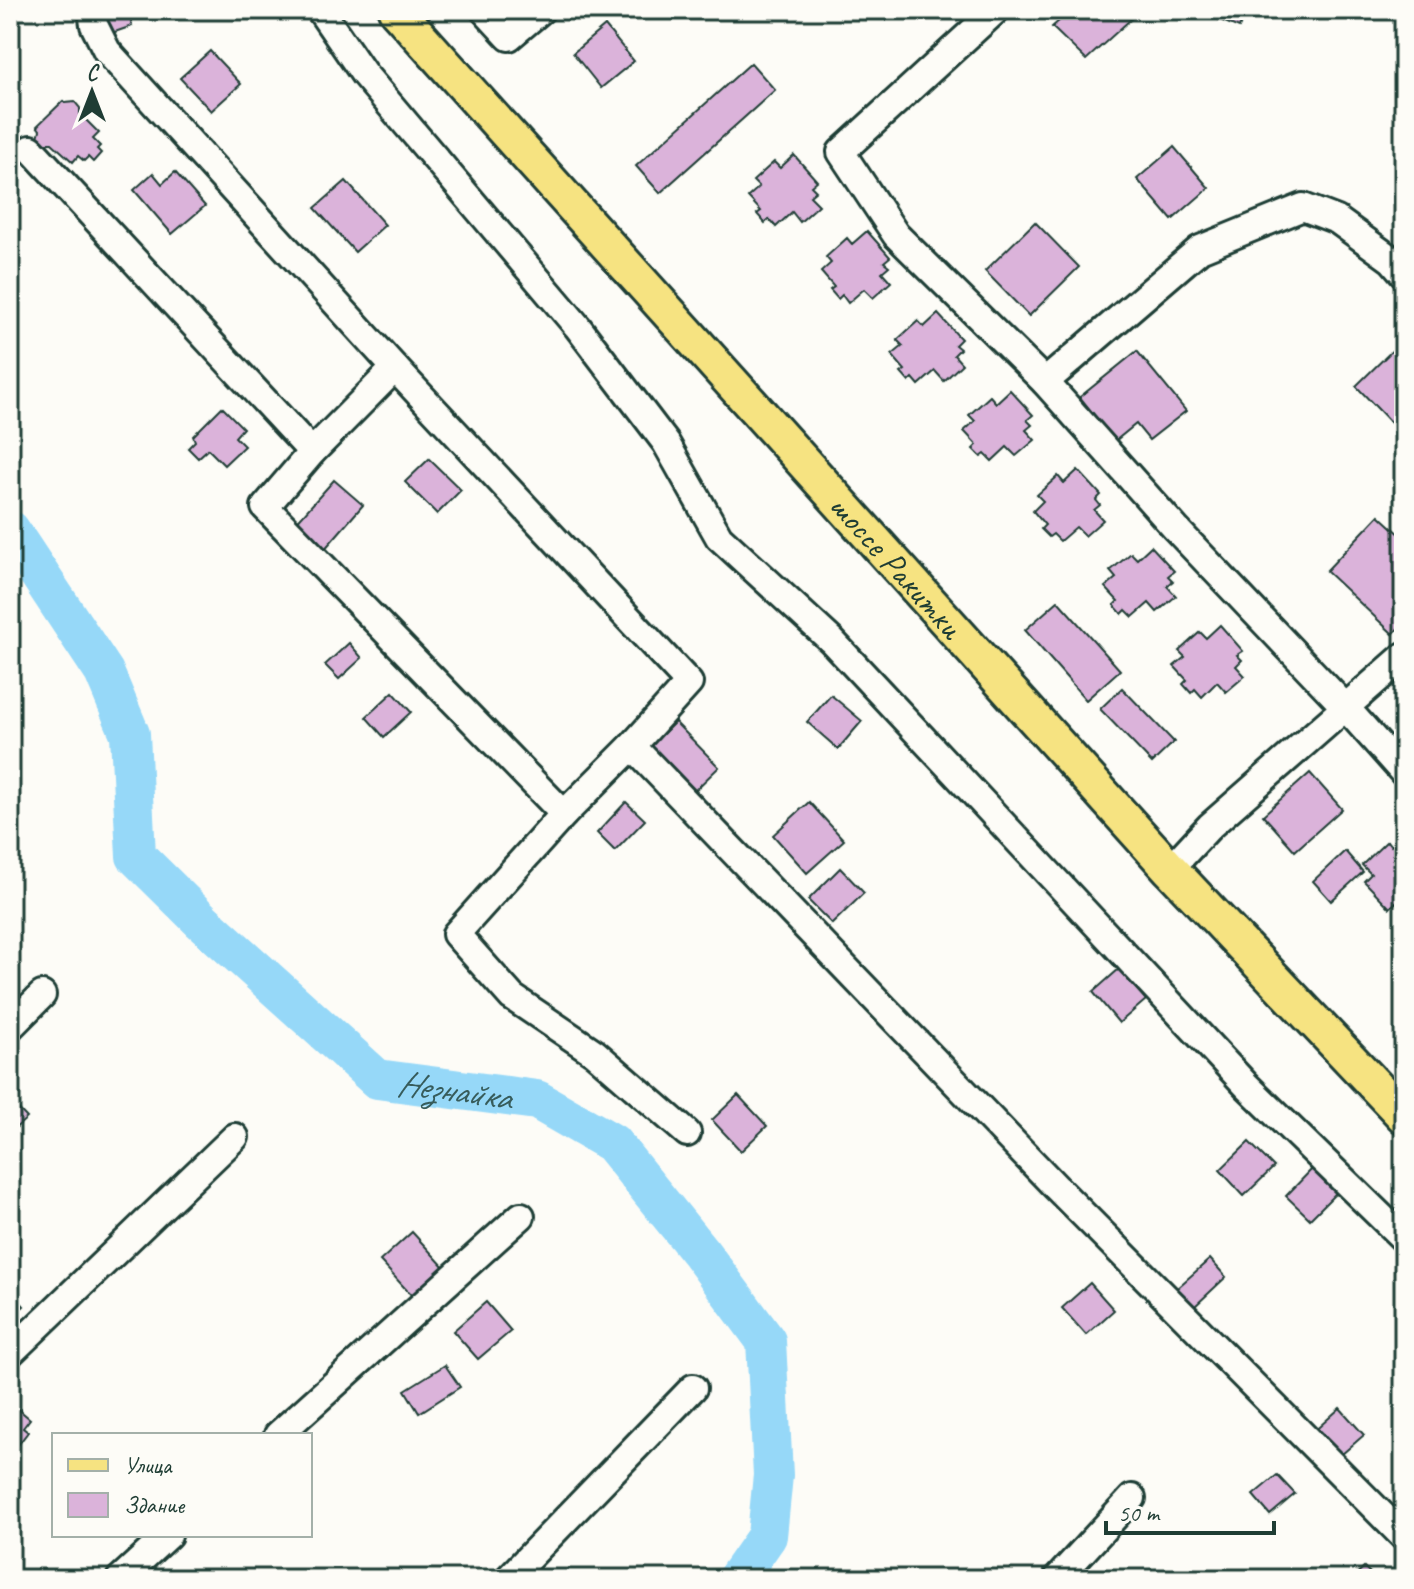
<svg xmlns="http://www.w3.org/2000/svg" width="1414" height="1589" font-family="Caveat,sans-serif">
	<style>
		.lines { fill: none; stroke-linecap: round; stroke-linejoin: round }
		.river { stroke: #96d8f8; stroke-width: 40 }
		.building { fill: #dbb3da; stroke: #1f3d34; stroke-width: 2 }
		.minor-casing { stroke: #1f3d34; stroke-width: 32 }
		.major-casing { stroke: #1f3d34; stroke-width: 40 }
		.minor { stroke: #fdfcf7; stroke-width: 26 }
		.major { stroke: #f6e381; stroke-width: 34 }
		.labels { text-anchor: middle; stroke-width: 7; stroke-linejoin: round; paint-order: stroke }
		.street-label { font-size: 34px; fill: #1f3d34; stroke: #fdfcf7 }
		.water-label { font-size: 36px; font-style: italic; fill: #375c5b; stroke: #fdfcf7 }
	</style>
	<rect width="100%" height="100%" fill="#fdfcf7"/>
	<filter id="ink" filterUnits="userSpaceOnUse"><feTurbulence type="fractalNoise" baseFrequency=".0125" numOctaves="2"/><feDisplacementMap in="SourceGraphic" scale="16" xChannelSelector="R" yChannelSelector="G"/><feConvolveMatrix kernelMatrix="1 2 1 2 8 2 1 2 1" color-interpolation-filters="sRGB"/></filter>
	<g filter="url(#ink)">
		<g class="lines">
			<!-- river -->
			<path class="river" id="s1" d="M10 530 104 672 130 734 136 856 202 921 377 1079 537 1100 612 1143 701 1253 766 1341 773 1475 767 1536 737 1579"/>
		</g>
		<!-- building -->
		<g class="building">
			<polygon points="104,10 129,10 132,26 112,33"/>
			<polygon points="1065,10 1141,10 1086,60 1052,27 1068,13"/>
			<polygon points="1196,10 1247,10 1239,28"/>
			<polygon points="605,26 634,61 601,88 573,53"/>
			<polygon points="210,51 241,84 211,111 180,78"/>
			<polygon points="751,63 775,90 660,193 636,166"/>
			<polygon points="63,101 65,103 75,102 80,108 80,114 99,133 93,139 100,146 97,149 101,153 93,162 88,157 84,161 78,156 73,162 52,143 45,143 38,137 40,130 37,126"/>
			<polygon points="1174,147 1209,188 1172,220 1137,179"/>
			<polygon points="794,155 817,181 811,186 816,191 810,196 819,205 800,222 792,212 776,227 769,219 765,223 757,214 761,211 748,197 759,187 753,181 774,162 780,168"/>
			<polygon points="175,172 205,206 172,234 134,190 153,173 162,184"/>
			<polygon points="346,181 385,225 355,252 315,208"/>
			<polygon points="1035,222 1079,267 1029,316 985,271"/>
			<polygon points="867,231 890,257 884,262 889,266 882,272 891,282 873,298 864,289 848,303 842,295 838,299 830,290 834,287 821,272 831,263 826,257 847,238 852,244"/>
			<polygon points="938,314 961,339 955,345 960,349 954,355 962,364 944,381 935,371 919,385 913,378 909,382 901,373 905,370 892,355 903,346 897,340 918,321 924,327"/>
			<polygon points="1404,339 1404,421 1396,428 1356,386"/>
			<polygon points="1137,351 1186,411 1149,440 1136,424 1115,441 1080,397"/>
			<polygon points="1010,390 1033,415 1027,420 1032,425 1026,430 1035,440 1016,456 1007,447 992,461 985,454 981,457 973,449 977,445 964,431 975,421 969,415 990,396 996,403"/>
			<polygon points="222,407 243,428 235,437 244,446 224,465 208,449 198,458 188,448 195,441 193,436"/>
			<polygon points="429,459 461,490 437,514 405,482"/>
			<polygon points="1078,470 1101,495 1096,500 1100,505 1094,510 1103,520 1085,536 1076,527 1060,541 1053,534 1049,537 1041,529 1045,525 1033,511 1043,501 1037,495 1058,476 1064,483"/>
			<polygon points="334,480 363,505 323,551 294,525"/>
			<polygon points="1379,515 1404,538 1404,622 1393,634 1326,571"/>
			<polygon points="1151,546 1174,571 1168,576 1173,581 1167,586 1176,596 1157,612 1149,603 1133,617 1126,610 1122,614 1114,605 1118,601 1105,587 1116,578 1110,571 1131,553 1137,559"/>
			<polygon points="1058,601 1120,670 1086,700 1025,630"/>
			<polygon points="1220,625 1243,651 1237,655 1242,660 1236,666 1245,676 1226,692 1217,682 1202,697 1195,689 1191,693 1183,684 1187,680 1174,666 1185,657 1179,651 1200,632 1206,638"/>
			<polygon points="349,643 362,658 339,679 325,665"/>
			<polygon points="1122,688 1174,742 1152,763 1100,709"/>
			<polygon points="393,692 411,712 384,737 366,717"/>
			<polygon points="831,695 862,721 838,749 807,722"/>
			<polygon points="675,722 719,767 689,796 645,751"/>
			<polygon points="1310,773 1342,809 1295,851 1263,815"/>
			<polygon points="626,802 645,820 615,851 597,833"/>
			<polygon points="809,802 844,840 807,873 773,835"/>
			<polygon points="1404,833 1404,910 1396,902 1390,908 1364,881 1371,874 1362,865 1387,841 1391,846"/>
			<polygon points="1345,851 1363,872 1331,901 1313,881"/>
			<polygon points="840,868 864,893 832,924 808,900"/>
			<polygon points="1119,969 1146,1000 1119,1023 1093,992"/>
			<polygon points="738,1095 767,1126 741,1151 712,1120"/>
			<polygon points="10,1100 27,1118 12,1131 10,1131"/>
			<polygon points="1249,1142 1274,1167 1244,1196 1220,1170"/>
			<polygon points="1314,1167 1338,1191 1310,1219 1286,1196"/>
			<polygon points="412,1232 445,1268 414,1298 380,1261"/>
			<polygon points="1210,1259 1226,1277 1194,1307 1177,1288"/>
			<polygon points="1090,1283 1114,1310 1086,1335 1062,1308"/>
			<polygon points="10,1290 24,1306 10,1319"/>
			<polygon points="486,1302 511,1331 478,1359 453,1331"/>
			<polygon points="445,1365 460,1387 419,1413 405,1390"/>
			<polygon points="10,1402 30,1419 23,1428 28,1432 18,1445 10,1439"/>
			<polygon points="1340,1408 1364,1435 1334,1461 1310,1435"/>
			<polygon points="1277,1475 1295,1494 1270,1515 1253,1495"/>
			<polygon points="1364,1567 1376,1579 1351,1579"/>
		</g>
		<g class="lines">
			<defs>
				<g id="minor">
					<polyline points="92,10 94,25 107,51 395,368 689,683 632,746 564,814 456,934 512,997 595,1053 687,1133"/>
					<polyline points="320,10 364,74 577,326 666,443 719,537 832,641 1247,1086 1404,1239"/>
					<polyline points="484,10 509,37 541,10"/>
					<polyline points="996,10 841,152 896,235 1045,382 1176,529 1346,708 1404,773"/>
					<polyline points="31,149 312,452"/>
					<polyline points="395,368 312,452 265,507 564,814"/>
					<polyline points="1045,382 1200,249 1303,207 1337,220 1392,260 1404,274"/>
					<polyline points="632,746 1055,1186 1404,1537"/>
					<polyline points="1170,869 1210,826 1404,656"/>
					<polyline points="10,1027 42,995"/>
					<polyline points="10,1353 235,1137"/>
					<polyline points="278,1435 521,1216"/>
					<polyline points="120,1579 168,1535"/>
					<polyline points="508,1579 693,1388"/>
					<polyline points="1057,1579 1132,1498"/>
				</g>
				<g id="major">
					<path id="s2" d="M396 10 1170 869 1404 1116"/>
				</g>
			</defs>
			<!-- minor casing -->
			<use href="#minor" class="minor-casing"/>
			<!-- major casing -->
			<use href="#major" class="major-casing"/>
			<!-- minor -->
			<use href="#minor" class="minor"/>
			<!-- major -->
			<use href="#major" class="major"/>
		</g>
	</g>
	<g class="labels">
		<!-- street labels -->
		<g class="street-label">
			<text dy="12" stroke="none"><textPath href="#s2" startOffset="748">шоссе Ракитки</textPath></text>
		</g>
		<!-- water labels -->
		<g class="water-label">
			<text dy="13" stroke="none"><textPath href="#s1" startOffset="766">Незнайка</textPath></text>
		</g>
	</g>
	<!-- margin -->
	<rect width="1414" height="1589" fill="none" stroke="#fdfcf7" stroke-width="40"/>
	<rect x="20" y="20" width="1374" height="1549" fill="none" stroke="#1f3d34" stroke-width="3" filter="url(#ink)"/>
	<!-- legend -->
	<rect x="52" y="1433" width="260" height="104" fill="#fdfcf7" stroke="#a4b0a9" stroke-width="2"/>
	<rect x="68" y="1459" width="40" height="12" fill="#f6e381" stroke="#a4b0a9" stroke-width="2"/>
	<text x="124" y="1473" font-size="24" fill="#1f3d34">Улица</text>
	<rect x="68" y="1493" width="40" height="24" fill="#dbb3da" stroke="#a4b0a9" stroke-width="2"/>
	<text x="124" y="1513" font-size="24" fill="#1f3d34">Здание</text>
	<!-- north arrow -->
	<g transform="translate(92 92)" stroke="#fdfcf7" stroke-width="6" paint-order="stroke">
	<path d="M0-6L14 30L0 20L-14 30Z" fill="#1f3d34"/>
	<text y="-12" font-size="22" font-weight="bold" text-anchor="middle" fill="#1f3d34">С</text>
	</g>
	<!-- scale -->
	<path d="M1106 1521v12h168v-12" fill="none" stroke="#1f3d34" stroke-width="4"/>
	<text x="1118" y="1521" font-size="24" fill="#1f3d34" stroke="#fdfcf7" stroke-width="6" paint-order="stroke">50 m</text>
</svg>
